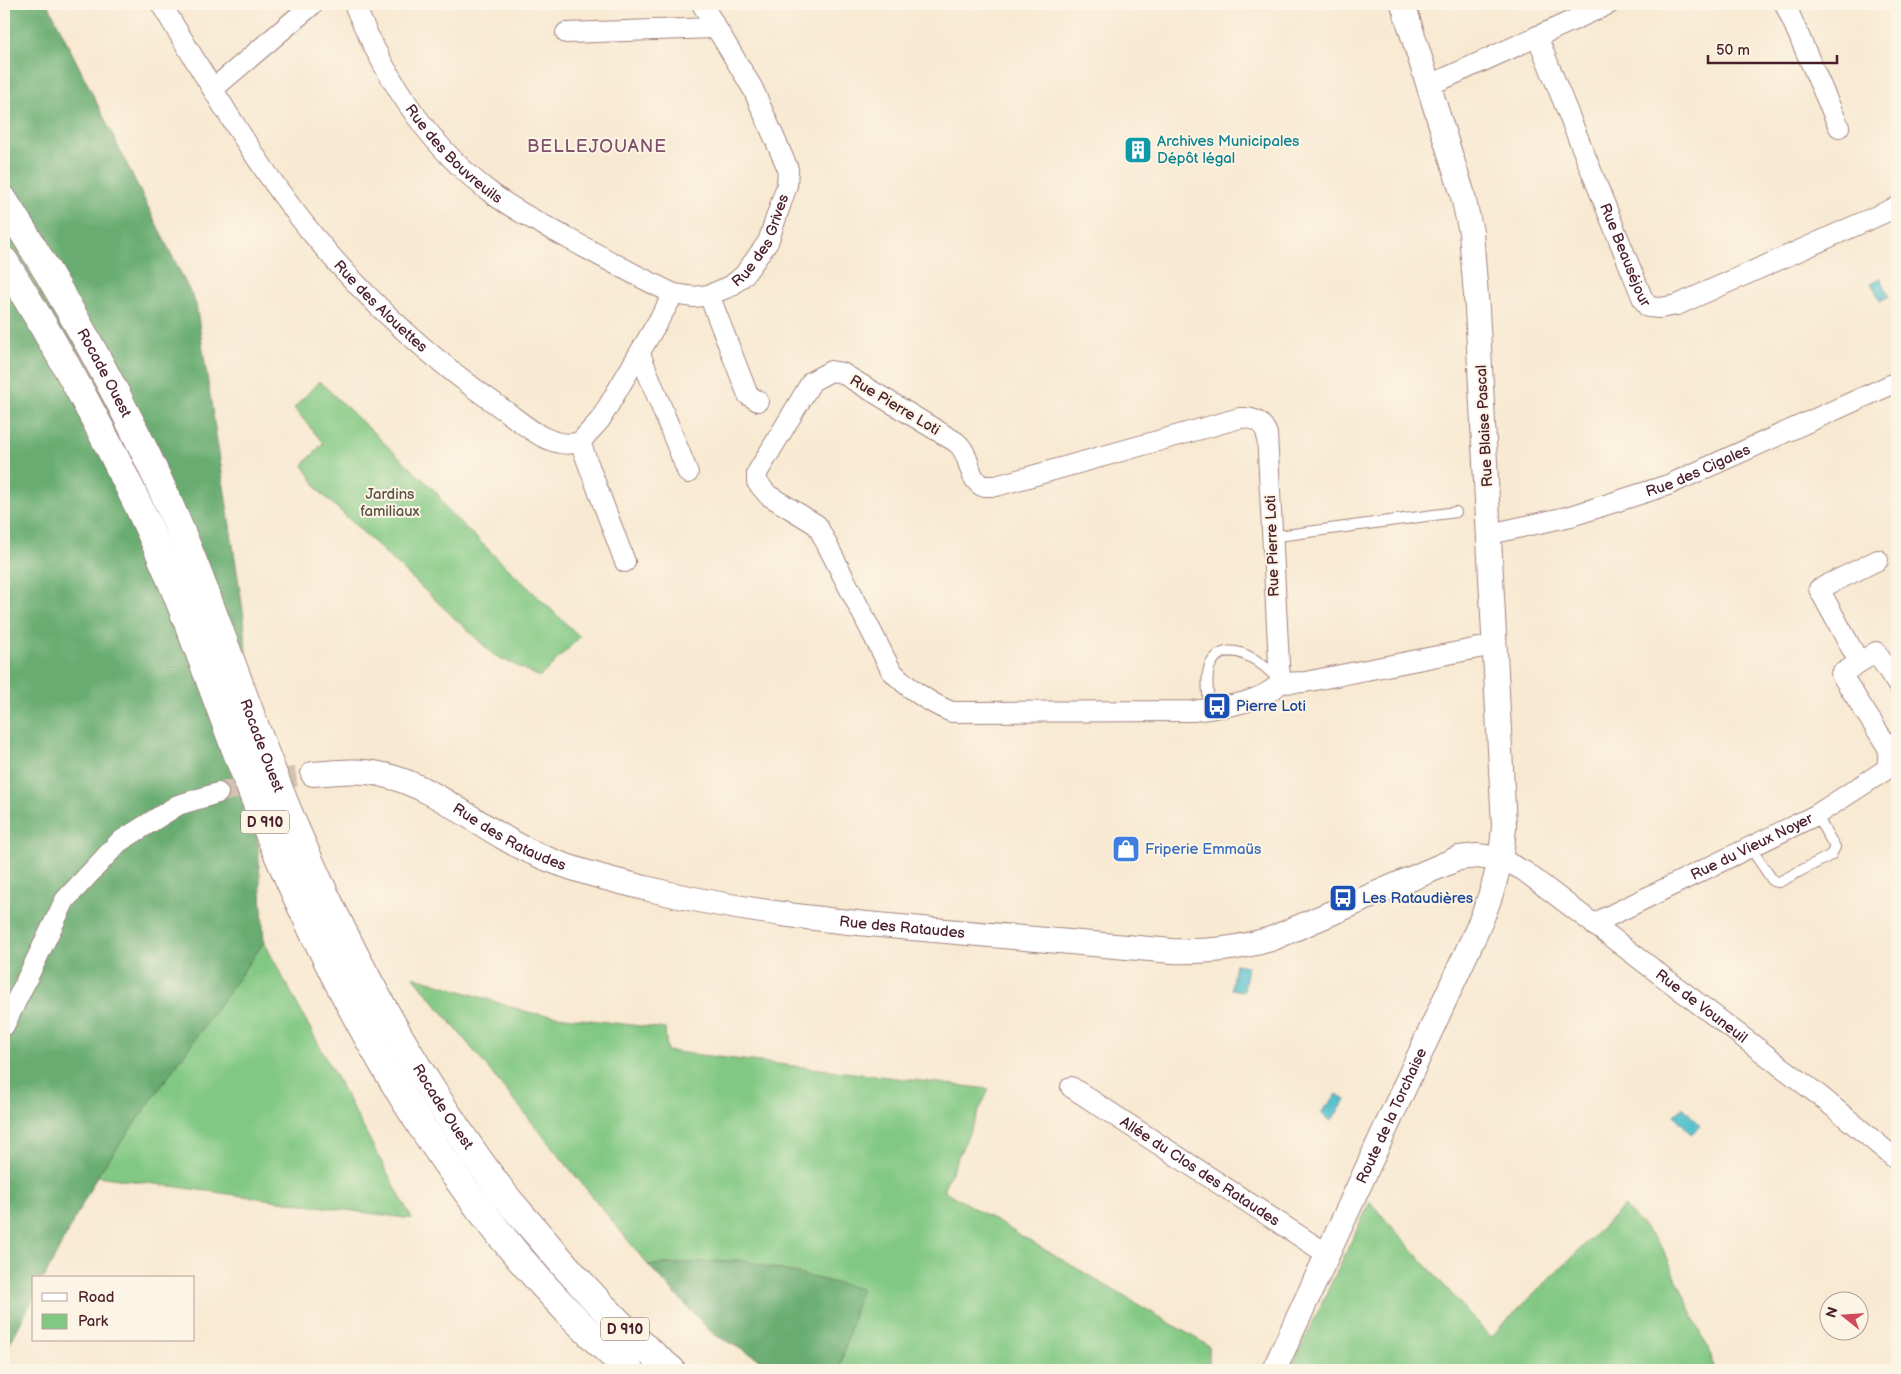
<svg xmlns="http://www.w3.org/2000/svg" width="1901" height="1374" font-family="'Balsamiq Sans',sans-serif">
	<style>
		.green { fill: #81c883; stroke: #667457 }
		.forest { fill: #68ac71; stroke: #59664e }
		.water { fill: #54c1cd; stroke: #4f707c }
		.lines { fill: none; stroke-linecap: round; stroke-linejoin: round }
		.minor-tunnel { stroke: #d5c1b1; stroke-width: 20; stroke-dasharray: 20 10; stroke-linecap: butt }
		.service-casing { stroke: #a1847e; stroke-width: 12 }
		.minor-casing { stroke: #a1847e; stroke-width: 22 }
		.tertiary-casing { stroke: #a1847e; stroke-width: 26 }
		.primary-casing { stroke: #a1847e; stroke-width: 30 }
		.service { stroke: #fff; stroke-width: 10 }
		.minor { stroke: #fff; stroke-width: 20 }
		.tertiary { stroke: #fff; stroke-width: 24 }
		.primary { stroke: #fff; stroke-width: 28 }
		.labels { text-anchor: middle; stroke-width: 4; stroke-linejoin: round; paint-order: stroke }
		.shield { fill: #fcf5e5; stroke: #7f5f63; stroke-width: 1 }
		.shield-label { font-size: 14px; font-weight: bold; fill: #4a1f2b }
		.culture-label { font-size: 15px; fill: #0d838f; stroke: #fcf5e5; text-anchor: start }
		.street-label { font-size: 15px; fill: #4a1f2b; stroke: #fcf5e5 }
		.park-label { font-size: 15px; fill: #5a5245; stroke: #fcf5e5 }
		.transit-label { font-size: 15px; fill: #164399; stroke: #fcf5e5; text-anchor: start }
		.shop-label { font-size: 15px; fill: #366cbe; stroke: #fcf5e5; text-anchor: start }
		.quarter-label { font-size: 18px; letter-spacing: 1px; fill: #7e506b; stroke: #fcf5e5 }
	</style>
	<rect width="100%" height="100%" fill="#fcf5e5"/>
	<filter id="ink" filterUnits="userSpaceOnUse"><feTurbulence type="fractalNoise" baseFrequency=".02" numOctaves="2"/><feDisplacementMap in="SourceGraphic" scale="10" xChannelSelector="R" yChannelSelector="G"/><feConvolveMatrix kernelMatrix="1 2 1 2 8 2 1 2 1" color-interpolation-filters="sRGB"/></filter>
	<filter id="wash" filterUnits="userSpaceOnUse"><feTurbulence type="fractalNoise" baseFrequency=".0096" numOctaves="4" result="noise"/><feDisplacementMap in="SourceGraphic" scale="20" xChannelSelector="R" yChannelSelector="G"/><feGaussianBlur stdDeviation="1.12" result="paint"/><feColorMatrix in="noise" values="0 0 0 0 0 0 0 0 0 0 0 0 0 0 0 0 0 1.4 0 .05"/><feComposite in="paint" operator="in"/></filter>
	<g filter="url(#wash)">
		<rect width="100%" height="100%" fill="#f8e9d2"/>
		<!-- green -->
		<g class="green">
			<polygon points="319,381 437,493 448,511 580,637 540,677 494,655 321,493 303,465 323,443 294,408"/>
			<polygon points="264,942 412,1219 97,1176"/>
			<polygon points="413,976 531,1013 665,1029 667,1051 989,1089 943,1190 1209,1346 1209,1370 839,1370 860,1289 739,1260 648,1265"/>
			<polygon points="1370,1202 1490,1337 1624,1206 1662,1247 1711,1355 1713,1370 1290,1370"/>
		</g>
		<!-- forest -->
		<g class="forest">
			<polygon points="4,4 48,4 196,304 244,617 264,942 97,1176 44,1278 34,1278 34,1297 4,1355"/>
			<polygon points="739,1260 861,1289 839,1370 780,1370 713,1334 648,1265"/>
		</g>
		<!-- water -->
		<g class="water">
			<polygon points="1881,278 1889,296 1880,301 1871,283"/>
			<polygon points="1235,964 1248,966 1244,991 1231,989"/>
			<polygon points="1337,1094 1346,1100 1331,1121 1321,1113"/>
			<polygon points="1683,1107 1700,1126 1691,1134 1674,1115"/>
		</g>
	</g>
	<g filter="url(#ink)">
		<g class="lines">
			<!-- minor-tunnel -->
			<polyline class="minor-tunnel" points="218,793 267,781 313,774"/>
			<defs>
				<g id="service">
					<polyline points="1271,537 1456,512"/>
					<path d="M1209 709C1209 695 1204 674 1212 662 1228 636 1266 664 1278 680"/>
					<polyline points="1750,847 1773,881 1779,882 1831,855 1835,847 1816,815"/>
				</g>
				<g id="minor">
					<path id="s1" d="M161 4C202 71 242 141 289 204 348 283 420 351 500 407 523 423 550 451 580 442L625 562"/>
					<path id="s2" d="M354 4C385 77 429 148 494 195 517 212 544 225 569 239 604 258 638 277 674 294L694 297 709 295 731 286 744 275 768 242 787 185 788 169 753 89 702 4"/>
					<polyline points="1785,4 1839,127"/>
					<polyline points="566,33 715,28"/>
					<path id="s3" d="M1537 36 1642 297 1648 307 1660 308 1677 305 1897 207"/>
					<polyline points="1430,85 1609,4"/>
					<polyline points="213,89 313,4"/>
					<polyline points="709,295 748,395 758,401"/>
					<polyline points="640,354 688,473"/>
					<polyline points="580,442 600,420 674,294"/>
					<path id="s4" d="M1490 534 1571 516 1668 485 1897 382"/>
					<polyline points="1859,662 1819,589 1878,560"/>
					<path d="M1280 683 1267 434C1262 421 1254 417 1240 418L996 486H982C966 476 972 455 956 442L842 373 831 371 812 381 757 473V482L768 495 817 525 891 670C906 687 931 704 952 712L1193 711C1221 707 1260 704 1280 683L1305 682 1494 645"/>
					<path id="s5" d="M1501 859 1524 871 1820 1096 1897 1160"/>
					<path id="s6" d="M1595 926 1603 919 1816 815 1887 769 1889 749 1841 674 1876 652 1897 684"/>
					<polyline points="4,1026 65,900 119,842 178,805 218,793"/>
					<path id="s7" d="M1071 1087 1321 1250H1329"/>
				</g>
				<g id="tertiary">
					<path id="s8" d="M313 774C336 772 361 769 384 775 440 788 485 833 538 855 572 870 609 879 645 888 736 911 829 921 923 929 1006 937 1089 944 1172 951 1209 952 1236 949 1271 939L1459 858 1477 856 1501 859"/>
					<path id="s9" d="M1274 1370 1477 930C1492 895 1502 864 1504 826L1477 309 1471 232 1462 192 1403 4"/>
				</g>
				<g id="primary">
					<path id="s10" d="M4 201C70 305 130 412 178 525 221 626 253 731 296 831 351 958 419 1082 502 1192 514 1208 529 1223 542 1239 582 1286 623 1331 671 1370"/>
					<path d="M4 261C59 349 108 439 151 533 197 635 230 743 274 845 358 1041 468 1228 629 1370"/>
				</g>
			</defs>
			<!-- service casing -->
			<use href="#service" class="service-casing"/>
			<!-- minor casing -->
			<use href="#minor" class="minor-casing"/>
			<!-- tertiary casing -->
			<use href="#tertiary" class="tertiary-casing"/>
			<!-- primary casing -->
			<use href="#primary" class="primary-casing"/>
			<!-- service -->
			<use href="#service" class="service"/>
			<!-- minor -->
			<use href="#minor" class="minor"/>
			<!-- tertiary -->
			<use href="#tertiary" class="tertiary"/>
			<!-- primary -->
			<use href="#primary" class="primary"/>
		</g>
	</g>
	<!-- icons -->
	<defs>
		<symbol id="building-square" viewBox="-11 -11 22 22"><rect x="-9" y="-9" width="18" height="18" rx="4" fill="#0f9aa8" stroke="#fcf5e5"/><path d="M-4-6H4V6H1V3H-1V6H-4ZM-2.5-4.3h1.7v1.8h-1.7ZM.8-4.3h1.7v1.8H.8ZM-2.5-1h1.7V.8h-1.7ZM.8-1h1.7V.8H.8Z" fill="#fff"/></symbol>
		<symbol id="bus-square" viewBox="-11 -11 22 22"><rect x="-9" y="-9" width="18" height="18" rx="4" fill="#1a4fb4" stroke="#fcf5e5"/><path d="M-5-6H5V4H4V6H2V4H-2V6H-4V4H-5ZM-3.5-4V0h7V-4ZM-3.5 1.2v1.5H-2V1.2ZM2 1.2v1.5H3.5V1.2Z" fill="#fff"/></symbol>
		<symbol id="shop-square" viewBox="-11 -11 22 22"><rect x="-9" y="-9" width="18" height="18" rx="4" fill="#3f7fe0" stroke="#fcf5e5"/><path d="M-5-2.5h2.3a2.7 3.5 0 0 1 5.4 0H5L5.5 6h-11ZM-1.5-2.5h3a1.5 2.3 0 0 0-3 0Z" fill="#fff"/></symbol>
	</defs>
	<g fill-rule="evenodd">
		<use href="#building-square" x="1122" y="134" width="32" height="32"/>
		<use href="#bus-square" x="1201" y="690" width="32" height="32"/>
		<use href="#shop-square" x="1110" y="833" width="32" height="32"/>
		<use href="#bus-square" x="1327" y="882" width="32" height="32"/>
	</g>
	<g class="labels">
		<!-- shield labels -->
		<g class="shield">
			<rect x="241" y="810.5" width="48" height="23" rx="4"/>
			<rect x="601" y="1317.5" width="48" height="23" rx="4"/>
		</g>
		<g class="shield-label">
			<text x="265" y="827">D 910</text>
			<text x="625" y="1334">D 910</text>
		</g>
		<!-- culture labels -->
		<g class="culture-label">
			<text x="1157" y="146">Archives Municipales<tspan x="1157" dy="17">Dépôt légal</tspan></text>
		</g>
		<!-- street labels -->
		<g class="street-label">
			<text dy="5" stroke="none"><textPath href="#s2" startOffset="182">Rue des Bouvreuils</textPath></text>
			<text dy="5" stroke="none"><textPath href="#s2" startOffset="560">Rue des Grives</textPath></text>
			<text dy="5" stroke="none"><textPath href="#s3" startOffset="236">Rue Beauséjour</textPath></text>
			<text dy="5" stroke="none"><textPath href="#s1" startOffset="375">Rue des Alouettes</textPath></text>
			<text dy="5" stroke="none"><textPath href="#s10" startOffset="199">Rocade Ouest</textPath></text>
			<text transform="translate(895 405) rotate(31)" y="5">Rue Pierre Loti</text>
			<text transform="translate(1484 426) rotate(-93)" y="5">Rue Blaise Pascal</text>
			<text dy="5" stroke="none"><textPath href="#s4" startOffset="218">Rue des Cigales</textPath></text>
			<text transform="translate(1272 546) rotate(-92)" y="5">Rue Pierre Loti</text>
			<text dy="5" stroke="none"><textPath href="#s10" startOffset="604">Rocade Ouest</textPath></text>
			<text dy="5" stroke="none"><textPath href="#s8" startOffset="212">Rue des Rataudes</textPath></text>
			<text dy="5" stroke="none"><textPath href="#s6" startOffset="176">Rue du Vieux Noyer</textPath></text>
			<text dy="5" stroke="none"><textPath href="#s8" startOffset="618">Rue des Rataudes</textPath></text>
			<text dy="5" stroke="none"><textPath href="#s5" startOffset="249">Rue de Vouneuil</textPath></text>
			<text dy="5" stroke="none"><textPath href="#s10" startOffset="1009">Rocade Ouest</textPath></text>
			<text dy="5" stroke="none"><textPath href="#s9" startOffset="280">Route de la Torchaise</textPath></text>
			<text dy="5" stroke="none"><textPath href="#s7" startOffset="154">Allée du Clos des Rataudes</textPath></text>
		</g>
		<!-- park labels -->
		<g class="park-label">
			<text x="390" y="499">Jardins<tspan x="390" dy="17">familiaux</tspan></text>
		</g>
		<!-- transit labels -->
		<g class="transit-label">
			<text x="1236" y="711">Pierre Loti</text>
			<text x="1362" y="903">Les Rataudières</text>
		</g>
		<!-- shop labels -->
		<g class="shop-label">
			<text x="1145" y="854">Friperie Emmaüs</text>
		</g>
		<!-- quarter labels -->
		<g class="quarter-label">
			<text x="597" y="152">BELLEJOUANE</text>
		</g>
	</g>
	<!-- margin -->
	<rect width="1901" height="1374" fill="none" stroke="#fcf5e5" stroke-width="20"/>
	<!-- legend -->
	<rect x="32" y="1276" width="162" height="65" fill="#fcf5e5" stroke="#b59f9b"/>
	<rect x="42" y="1293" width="25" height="8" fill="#ffffff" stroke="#b59f9b"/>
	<text x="78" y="1302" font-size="15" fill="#4a1f2b">Road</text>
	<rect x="42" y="1314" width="25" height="15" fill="#81c883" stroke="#b59f9b"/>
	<text x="78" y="1326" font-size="15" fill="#4a1f2b">Park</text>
	<!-- north arrow -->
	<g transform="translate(1844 1316) rotate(287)"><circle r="24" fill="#fcf5e5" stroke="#b59f9b"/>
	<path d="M0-4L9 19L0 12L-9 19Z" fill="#d1495b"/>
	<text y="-8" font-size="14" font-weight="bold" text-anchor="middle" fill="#4a1f2b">N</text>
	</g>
	<!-- scale -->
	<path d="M1708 55v8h129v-8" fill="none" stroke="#4a1f2b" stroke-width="2.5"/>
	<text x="1716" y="55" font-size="15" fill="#4a1f2b" stroke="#fcf5e5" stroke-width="4" paint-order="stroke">50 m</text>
</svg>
